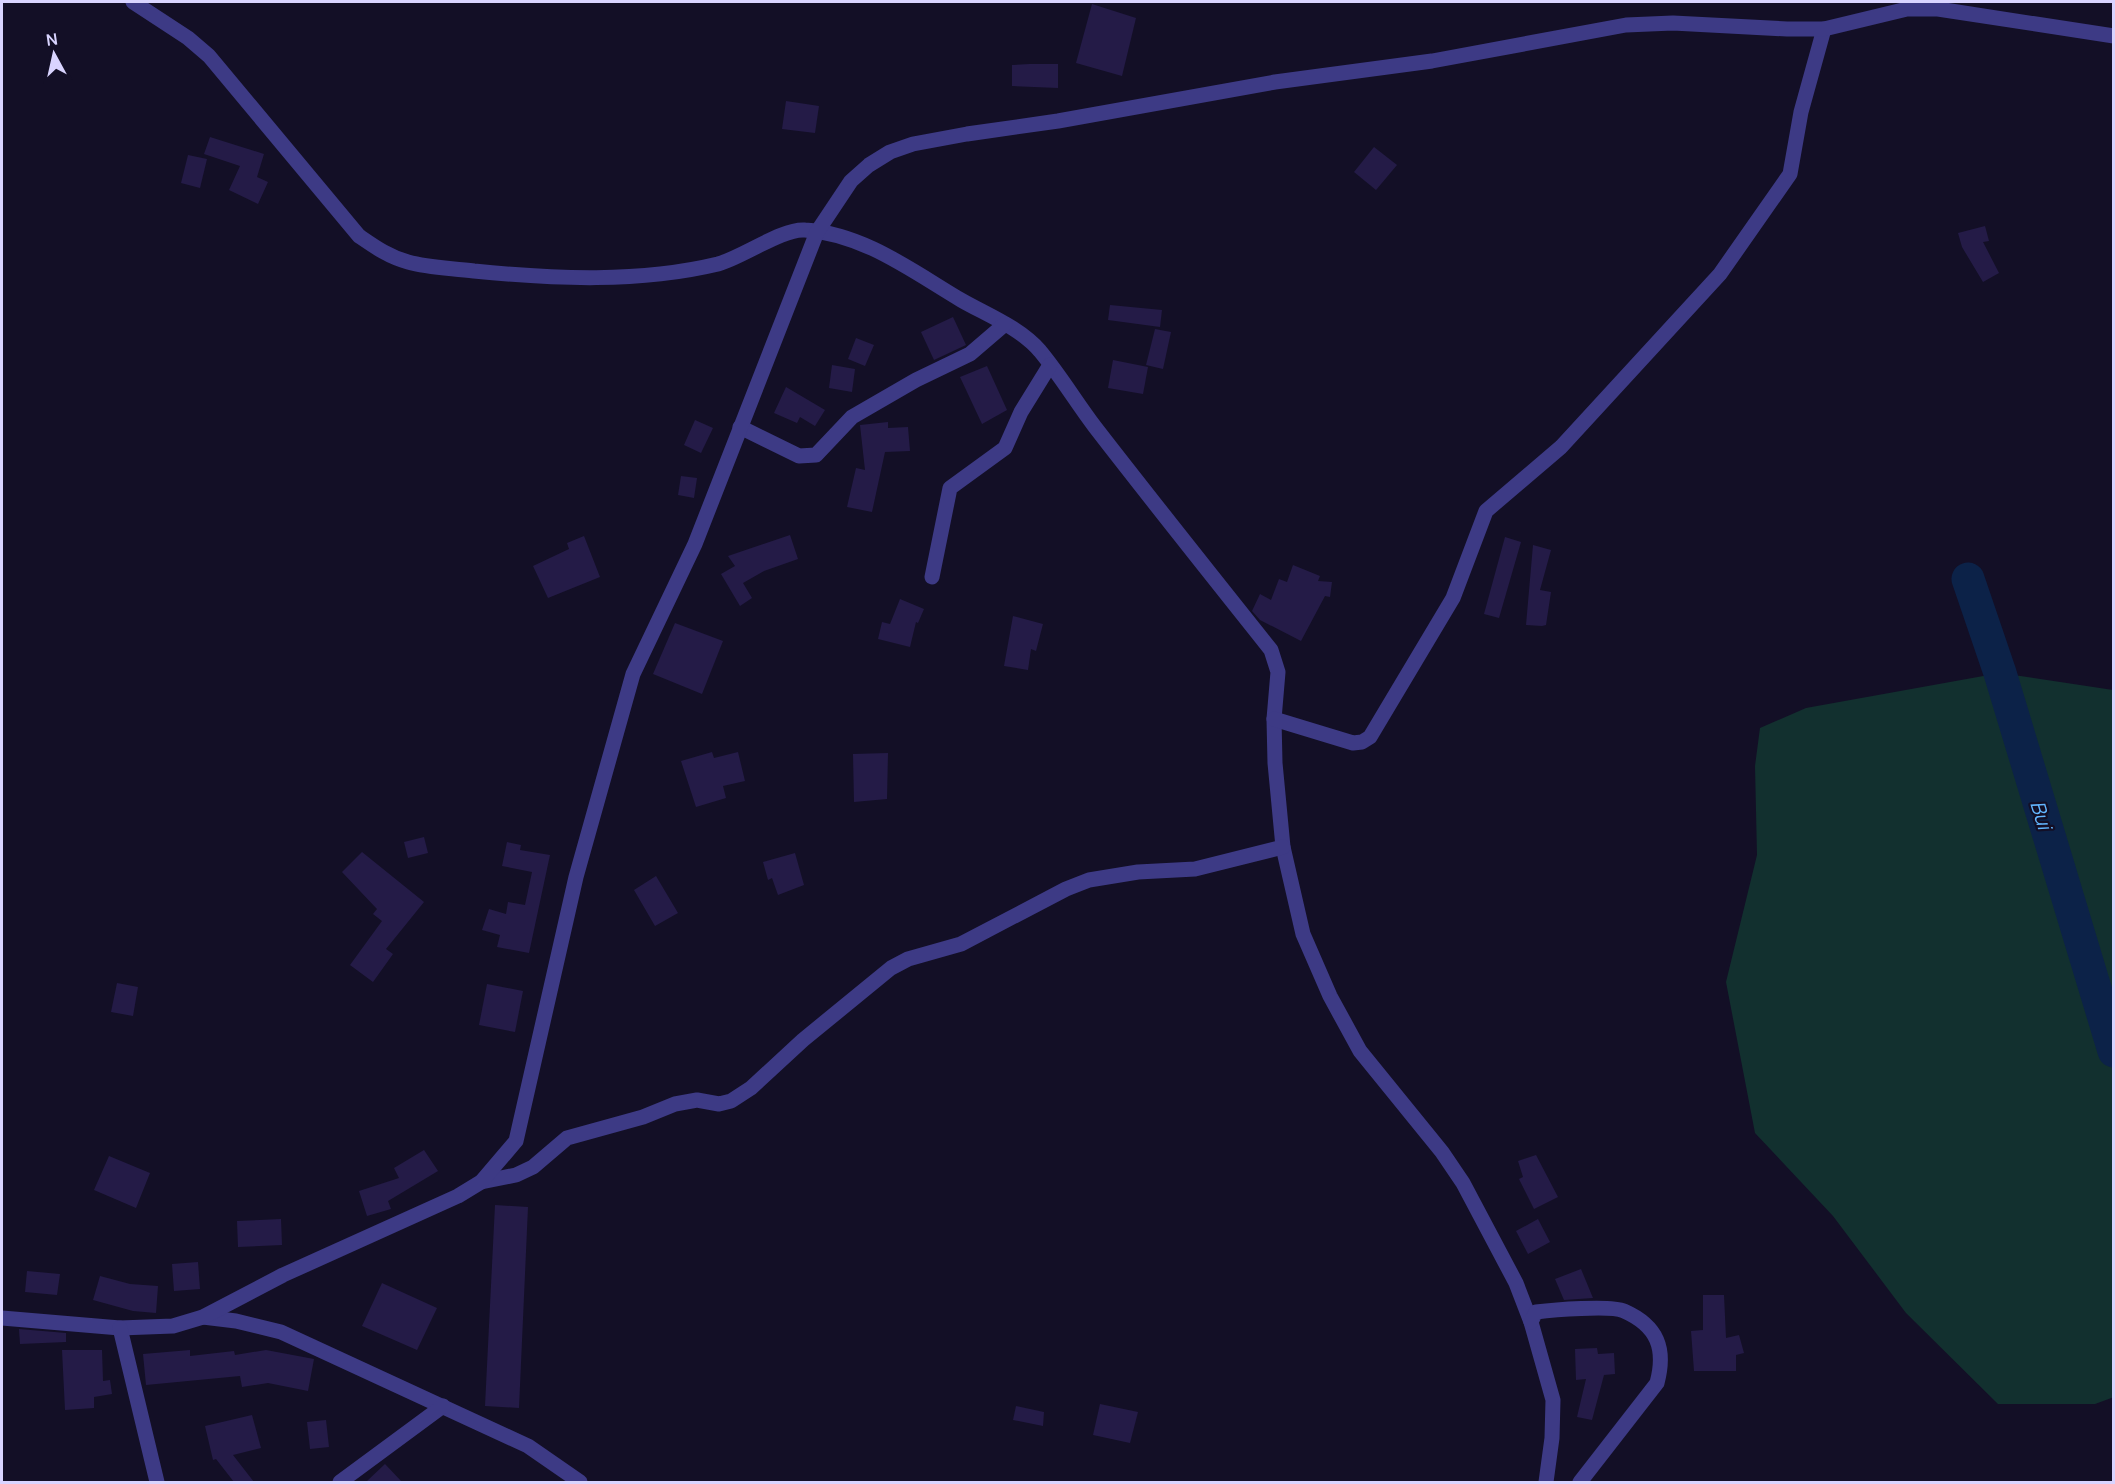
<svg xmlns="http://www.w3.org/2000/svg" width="2115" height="1484" font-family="Manrope,sans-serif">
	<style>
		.green { fill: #12302f }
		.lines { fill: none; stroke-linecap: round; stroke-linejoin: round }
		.river { stroke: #0c2248; stroke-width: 33 }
		.building { fill: #241b47 }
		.street { stroke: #3d3a85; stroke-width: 15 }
		.labels { text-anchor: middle; stroke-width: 4.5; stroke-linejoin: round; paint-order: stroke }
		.water-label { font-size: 20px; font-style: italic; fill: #62b6ff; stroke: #130f26 }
	</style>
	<rect width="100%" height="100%" fill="#130f26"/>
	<!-- green -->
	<polygon class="green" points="2000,673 2113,690 2114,1397 2095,1404 1998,1404 1906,1313 1833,1216 1755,1133 1726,982 1757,855 1755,766 1760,728 1806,708"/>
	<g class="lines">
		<!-- river -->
		<polyline class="river" points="1968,579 2000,673 2114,1051"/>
	</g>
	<!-- building -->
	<g class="building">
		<polygon points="1092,4 1136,18 1122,76 1076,63"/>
		<polygon points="1030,64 1058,64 1058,88 1012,86 1012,65"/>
		<polygon points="786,101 819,106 815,133 782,129"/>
		<polygon points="210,137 264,154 257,177 268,182 258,204 229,190 240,166 204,154"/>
		<polygon points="1374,147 1397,165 1376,190 1354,172"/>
		<polygon points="188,155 207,159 200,188 181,183"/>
		<polygon points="1985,226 1989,241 1983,242 1999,273 1983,282 1962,247 1958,233"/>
		<polygon points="1110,305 1162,310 1160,327 1108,320"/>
		<polygon points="953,317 966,345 934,360 921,332"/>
		<polygon points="1155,329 1171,332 1163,369 1146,365"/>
		<polygon points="856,338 874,345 865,366 848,359"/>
		<polygon points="1113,360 1148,367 1143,394 1108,388"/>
		<polygon points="832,365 855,369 852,392 829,388"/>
		<polygon points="987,366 1007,410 982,424 960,377"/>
		<polygon points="786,387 825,410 815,426 800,417 797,423 774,413"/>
		<polygon points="695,420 713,428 701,453 684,445"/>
		<polygon points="888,422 888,428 908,427 910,451 885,452 872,512 847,507 856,468 865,470 860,425"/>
		<polygon points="681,476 697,478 694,498 678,495"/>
		<polygon points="790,535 798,559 764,571 743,583 752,598 740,606 721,574 735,566 728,556"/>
		<polygon points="584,536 600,577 548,598 533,566 569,549 567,543"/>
		<polygon points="1505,537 1521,542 1499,618 1484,614"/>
		<polygon points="1533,545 1551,550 1540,590 1551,592 1546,625 1542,626 1526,625"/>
		<polygon points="1293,565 1320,576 1318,581 1332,582 1330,597 1325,596 1301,641 1260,620 1252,611 1260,594 1271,600 1279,579 1287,582"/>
		<polygon points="900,599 924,609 918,623 916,622 910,647 878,639 882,622 890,624"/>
		<polygon points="1013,616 1043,624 1036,651 1031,649 1028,670 1004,666"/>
		<polygon points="675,623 723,641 702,694 653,674"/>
		<polygon points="712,752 714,758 738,752 745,781 723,786 726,798 696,807 681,761"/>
		<polygon points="888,753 887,799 854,802 853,754"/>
		<polygon points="424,837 428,853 408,858 404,842"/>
		<polygon points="507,842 521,845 520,850 550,855 529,953 497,947 500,935 482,930 489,909 506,914 508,902 525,905 532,872 502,866"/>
		<polygon points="362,852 424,902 386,949 393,954 373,982 350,965 382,921 373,914 377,909 342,872"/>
		<polygon points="795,853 804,885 778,895 772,878 768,880 763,862"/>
		<polygon points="656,876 678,913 655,926 634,890"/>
		<polygon points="117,983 138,987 133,1016 111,1012"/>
		<polygon points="487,984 523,991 515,1032 479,1025"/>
		<polygon points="424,1150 438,1171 388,1201 391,1209 367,1216 359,1191 399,1178 394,1168"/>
		<polygon points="1536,1155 1558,1197 1534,1209 1519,1179 1523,1177 1518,1161"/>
		<polygon points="109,1156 150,1173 136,1208 94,1190"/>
		<polygon points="495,1205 528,1207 519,1408 485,1406"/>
		<polygon points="281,1219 282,1245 238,1247 237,1221"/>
		<polygon points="1538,1219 1550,1242 1528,1254 1516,1231"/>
		<polygon points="198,1262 200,1289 174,1291 172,1264"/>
		<polygon points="1581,1269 1593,1298 1564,1300 1555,1279"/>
		<polygon points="27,1271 60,1274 57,1295 25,1292"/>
		<polygon points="100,1276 130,1284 158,1286 156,1313 133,1311 93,1300"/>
		<polygon points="382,1283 437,1308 417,1350 362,1326"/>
		<polygon points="1703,1295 1724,1295 1726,1338 1739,1335 1744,1353 1736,1355 1736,1371 1694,1371 1691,1331 1703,1330"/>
		<polygon points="19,1329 66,1333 66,1342 20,1344"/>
		<polygon points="1597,1348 1598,1354 1614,1353 1615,1374 1604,1375 1592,1420 1577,1417 1586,1379 1576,1380 1575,1349"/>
		<polygon points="62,1350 102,1350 103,1381 110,1380 112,1394 94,1397 94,1408 65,1410"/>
		<polygon points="190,1350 190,1356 234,1351 235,1355 266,1350 314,1359 308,1391 268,1383 242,1387 240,1376 146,1385 143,1354"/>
		<polygon points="1100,1404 1138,1412 1130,1443 1093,1435"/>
		<polygon points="1016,1406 1044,1412 1043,1426 1013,1420"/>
		<polygon points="252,1415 261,1448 233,1455 254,1482 234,1482 216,1459 213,1460 205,1426"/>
		<polygon points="326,1420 329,1447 310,1449 307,1422"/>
		<polygon points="385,1464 402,1482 366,1482"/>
	</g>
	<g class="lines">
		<!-- street -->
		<g class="street">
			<path d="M133 2 188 38 209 56 359 236C375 247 389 257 408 262 429 268 452 268 474 271 554 279 639 283 718 264 743 257 783 228 805 230 864 234 912 271 961 300 987 315 1019 327 1040 351 1060 375 1076 402 1095 427 1153 502 1212 576 1271 650L1278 672 1274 719 1275 763 1283 847 1303 934 1330 996 1360 1051 1442 1152 1463 1183 1516 1283 1531 1322 1553 1400 1552 1438 1546 1482"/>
			<polyline points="740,427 799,456 816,455 852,417 916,380 970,354 1005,324"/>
			<polyline points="932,577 950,488 1005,448 1021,412 1050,365"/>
			<polyline points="1274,719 1353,743 1362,742 1370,737 1453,598 1486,511 1561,447 1720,274 1790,174 1801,112 1824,29"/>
			<polyline points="481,1182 516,1175 533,1167 567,1138 643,1117 675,1104 697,1100 719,1104 731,1101 751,1088 803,1040 891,968 908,959 961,944 1066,889 1089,880 1138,872 1195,869 1283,847"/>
			<polyline points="203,1317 236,1321 281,1332 528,1446 580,1482"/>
			<polyline points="2,1318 120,1328 173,1326 203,1317 283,1275 458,1196 481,1182 516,1141 576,877 633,674 695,544 817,232 851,181 869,165 890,152 913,144 967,134 1058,121 1275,82 1432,61 1626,25 1673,23 1787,29 1824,29 1907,9 1938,9 2114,36"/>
			<path d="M1531 1322 1536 1312C1552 1310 1611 1305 1624 1311 1658 1326 1666 1349 1657 1383L1580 1482"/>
			<polyline points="120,1328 157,1482"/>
			<polyline points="340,1482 443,1406"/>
		</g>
	</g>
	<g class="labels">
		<!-- water labels -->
		<g class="water-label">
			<text transform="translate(2041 815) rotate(73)" y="7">Bui</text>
		</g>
	</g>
	<!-- border -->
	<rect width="2115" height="1484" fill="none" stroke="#d9d4ff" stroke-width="6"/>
	<!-- north arrow -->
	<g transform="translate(54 54) rotate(352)" stroke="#130f26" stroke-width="4.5" paint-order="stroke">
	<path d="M0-4.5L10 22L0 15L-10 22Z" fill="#d9d4ff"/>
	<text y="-9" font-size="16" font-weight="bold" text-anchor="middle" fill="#d9d4ff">N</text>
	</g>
</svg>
